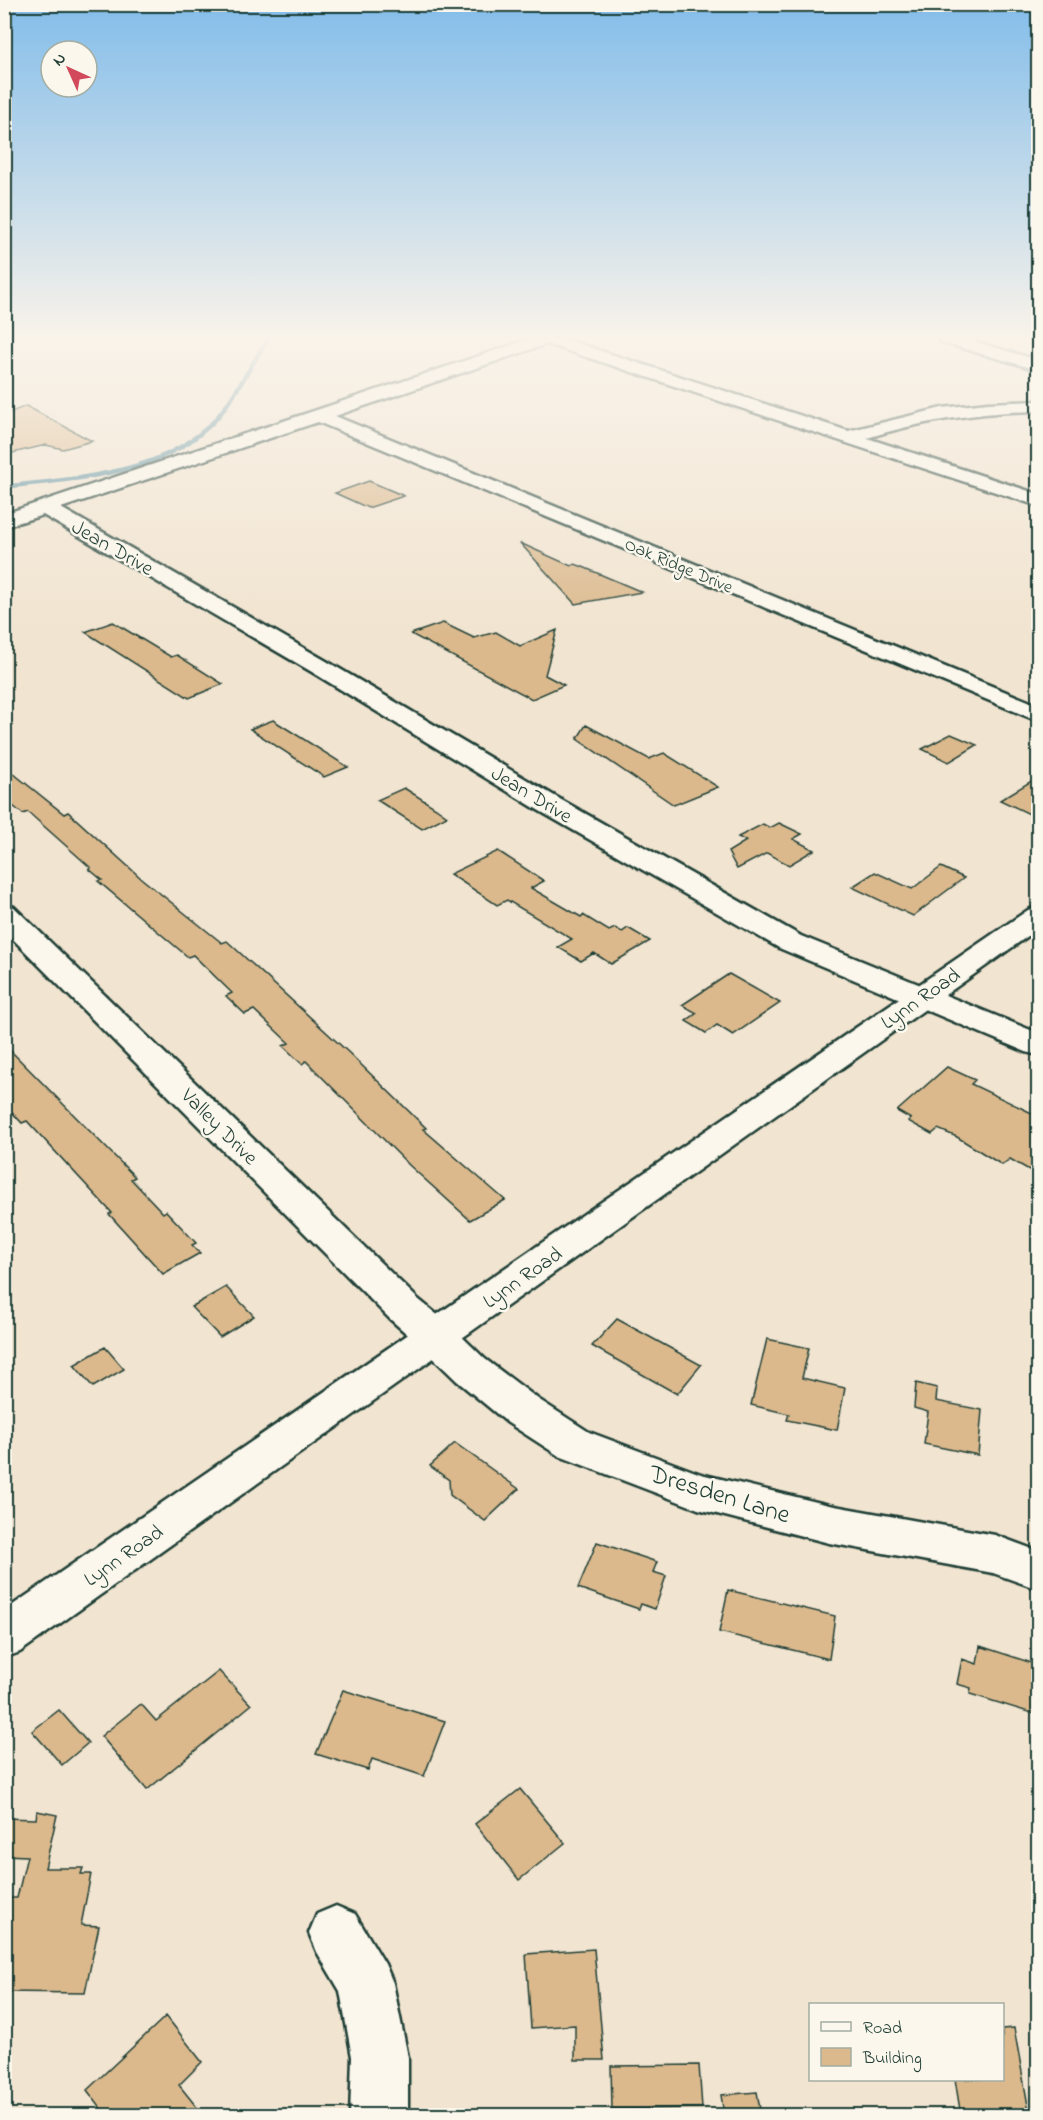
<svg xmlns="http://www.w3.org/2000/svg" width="1043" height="2120" font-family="'Indie Flower',sans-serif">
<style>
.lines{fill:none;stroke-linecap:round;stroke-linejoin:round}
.stream{stroke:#6092a2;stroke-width:4.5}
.building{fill:#dbb98d;stroke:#1f3d34;stroke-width:1.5}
.minor-casing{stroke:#1f3d34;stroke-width:5}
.tertiary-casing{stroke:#1f3d34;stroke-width:5}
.secondary-casing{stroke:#1f3d34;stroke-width:5}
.minor{fill:#fbf7ec;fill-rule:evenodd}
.tertiary{fill:#fbf7ec;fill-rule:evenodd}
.secondary{fill:#fbf7ec;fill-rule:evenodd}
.labels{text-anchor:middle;stroke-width:5;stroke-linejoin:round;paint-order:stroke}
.far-street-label{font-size:18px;fill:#1f3d34;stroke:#fbf7ec}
.street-label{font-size:21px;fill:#1f3d34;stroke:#fbf7ec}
.near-street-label{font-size:26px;fill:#1f3d34;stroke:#fbf7ec}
</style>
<rect width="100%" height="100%" fill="#f1e4d0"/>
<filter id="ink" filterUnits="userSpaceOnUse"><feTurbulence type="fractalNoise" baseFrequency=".0167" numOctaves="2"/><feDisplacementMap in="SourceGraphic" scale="12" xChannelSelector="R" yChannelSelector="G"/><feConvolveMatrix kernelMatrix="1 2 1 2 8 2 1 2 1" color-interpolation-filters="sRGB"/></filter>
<g filter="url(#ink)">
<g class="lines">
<path class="stream" d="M4,487C74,478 163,476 215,420C236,396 250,366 268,339"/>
</g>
<path class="building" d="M26,406L92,441L63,449L46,445L4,455V415Z
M369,481L404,496L368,508L335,493Z
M520,543L571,566L575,564L583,567L642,592L575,604Z
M113,622L171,657L177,655L223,684L189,698L85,632Z
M443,623L474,638L496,632L520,646L557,630L545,675L564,685L532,699L411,634Z
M273,720L348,767L324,777L250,729Z
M586,725L649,759L664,753L718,787L674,805L577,739Z
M951,734L977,745L949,762L922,749Z
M4,766L64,814L68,812L142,879L222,943L227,941L348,1052L426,1128L423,1129L505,1200L470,1220L410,1166L306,1061L302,1064L283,1046L289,1043L254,1010L245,1014L226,996L232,993L193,955L188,957L98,881L102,880L89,869L91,868L28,812L23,814L4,799Z
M1038,777V818L1000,800Z
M404,788L436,808L447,816L422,829L377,800Z
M779,823L802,834L793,839L814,850L789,865L767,853L737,869L728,852L746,841L738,837L763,824L770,828Z
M498,851L544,881L531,888L581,917L583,915L609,931L615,928L622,932L628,928L650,941L611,964L594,953L581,961L558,947L572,939L507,900L497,905L450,874Z
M941,867L964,878L913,916L852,887L875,872L912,889Z
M729,974L780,1003L733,1035L717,1025L706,1033L686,1021L697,1013L682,1005Z
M4,1044L135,1177L131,1179L163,1213L166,1211L183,1229L196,1243L192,1245L200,1253L163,1274L109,1214L112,1213L27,1121L22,1123L4,1104Z
M947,1067L975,1080L971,1084L1038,1116V1175L1010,1159L1002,1165L957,1137L938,1129L932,1134L908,1121L911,1119L897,1111Z
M226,1287L254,1316L220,1337L191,1307Z
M617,1319L701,1365L677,1394L592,1346Z
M767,1339L809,1348L802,1378L845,1388L837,1430L787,1420L789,1414L751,1405Z
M105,1347L124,1369L93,1387L74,1365Z
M916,1383L937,1388L936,1401L982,1410L978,1455L924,1444L928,1412L914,1408Z
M455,1443L519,1489L485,1521L450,1495L449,1480L430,1466Z
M597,1542L657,1562L653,1572L666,1576L655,1609L641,1604L639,1609L578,1588Z
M728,1590L835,1616L829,1659L719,1632Z
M980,1646L1038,1665V1715L970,1694L971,1688L957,1684L962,1659L977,1664Z
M219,1671L251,1705L147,1790L101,1736L141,1704L156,1721Z
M343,1690L445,1721L424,1776L372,1759L368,1770L316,1754Z
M59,1710L88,1743L62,1765L32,1731Z
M520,1789L565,1843L519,1880L475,1824Z
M37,1811L57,1815L45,1868H83L81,1874H91L81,1925L99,1926L85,1993L4,1992V1898H17L27,1856L4,1855V1818L36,1819Z
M594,1949L604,2060H575V2025L531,2028L526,1954Z
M166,2016L202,2062L179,2085L203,2115H106L87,2090Z
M1014,2028L1029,2111L960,2110L955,2079H1002V2029Z
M699,2065L702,2108L612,2109L611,2066Z
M757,2092L761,2115H724L721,2095Z"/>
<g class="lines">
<defs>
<path id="minor" d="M530,339H564L848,431L942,408L988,403L1038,401V411C979,412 923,421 867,438L1038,494V506L547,344L335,416L1038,705V721L318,422L61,508L328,662L558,798L801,936L1038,1033V1055L1026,1052L779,948L538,810L312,672L43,515L4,527V514Z
M939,339H966L1038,360V370L941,342Z
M437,1322L451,1326L485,1359L538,1399L589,1432L701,1474L829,1505L995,1535L1038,1551V1589L993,1573L829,1543L698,1509L559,1456L508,1423L457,1381L423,1348L417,1337L423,1326Z
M336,1906L355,1914L385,1964L393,1983L408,2057V2116H350L352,2057L340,1991L317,1952L309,1933L317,1914Z"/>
<path id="tertiary" d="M4,904L14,907L418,1299L451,1326L457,1337L451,1348L437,1352L423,1348L390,1319L4,930Z"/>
<path id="secondary" d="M1038,907V929L20,1652L4,1658V1611L1028,910Z"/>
</defs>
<use href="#minor" class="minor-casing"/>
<use href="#tertiary" class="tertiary-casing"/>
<use href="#secondary" class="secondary-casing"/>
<use href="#minor" class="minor"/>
<use href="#tertiary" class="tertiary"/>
<use href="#secondary" class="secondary"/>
</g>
</g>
<linearGradient id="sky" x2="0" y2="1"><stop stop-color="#83bdea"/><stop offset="0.53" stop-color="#f9f3ea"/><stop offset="1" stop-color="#f9f3ea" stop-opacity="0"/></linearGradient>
<rect width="1043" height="636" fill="url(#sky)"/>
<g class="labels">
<g class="far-street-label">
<text transform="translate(679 565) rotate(23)" y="6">Oak Ridge Drive</text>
</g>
<g class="street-label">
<text transform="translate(113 547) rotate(30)" y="7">Jean Drive</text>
<text transform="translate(532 794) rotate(31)" y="7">Jean Drive</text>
<text transform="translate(920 998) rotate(-35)" y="7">Lynn Road</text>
<text transform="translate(220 1126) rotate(45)" y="7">Valley Drive</text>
<text transform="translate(522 1277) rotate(-35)" y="7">Lynn Road</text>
<text transform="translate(123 1555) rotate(-35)" y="7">Lynn Road</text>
</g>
<g class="near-street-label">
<text transform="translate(720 1493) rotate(17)" y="9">Dresden Lane</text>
</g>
</g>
<rect width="1043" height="2120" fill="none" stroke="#fbf7ec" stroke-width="24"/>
<rect x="12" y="12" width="1019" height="2096" fill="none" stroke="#1f3d34" stroke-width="2" filter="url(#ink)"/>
<rect x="809" y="2003" width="195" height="78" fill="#fbf7ec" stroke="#a3ada2" stroke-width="1.5"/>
<rect x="821" y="2022" width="30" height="9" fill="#fbf7ec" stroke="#a3ada2" stroke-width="1.5"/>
<text x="863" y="2033" font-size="18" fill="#1f3d34">Road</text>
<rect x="821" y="2048" width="30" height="18" fill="#dbb98d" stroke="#a3ada2" stroke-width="1.5"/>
<text x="863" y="2063" font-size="18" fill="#1f3d34">Building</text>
<g transform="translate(69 69) rotate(315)"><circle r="28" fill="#fbf7ec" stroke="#a3ada2" stroke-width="1.5"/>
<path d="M0-4.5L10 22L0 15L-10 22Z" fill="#d1495b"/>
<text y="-9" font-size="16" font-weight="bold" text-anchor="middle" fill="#1f3d34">N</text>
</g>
</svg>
